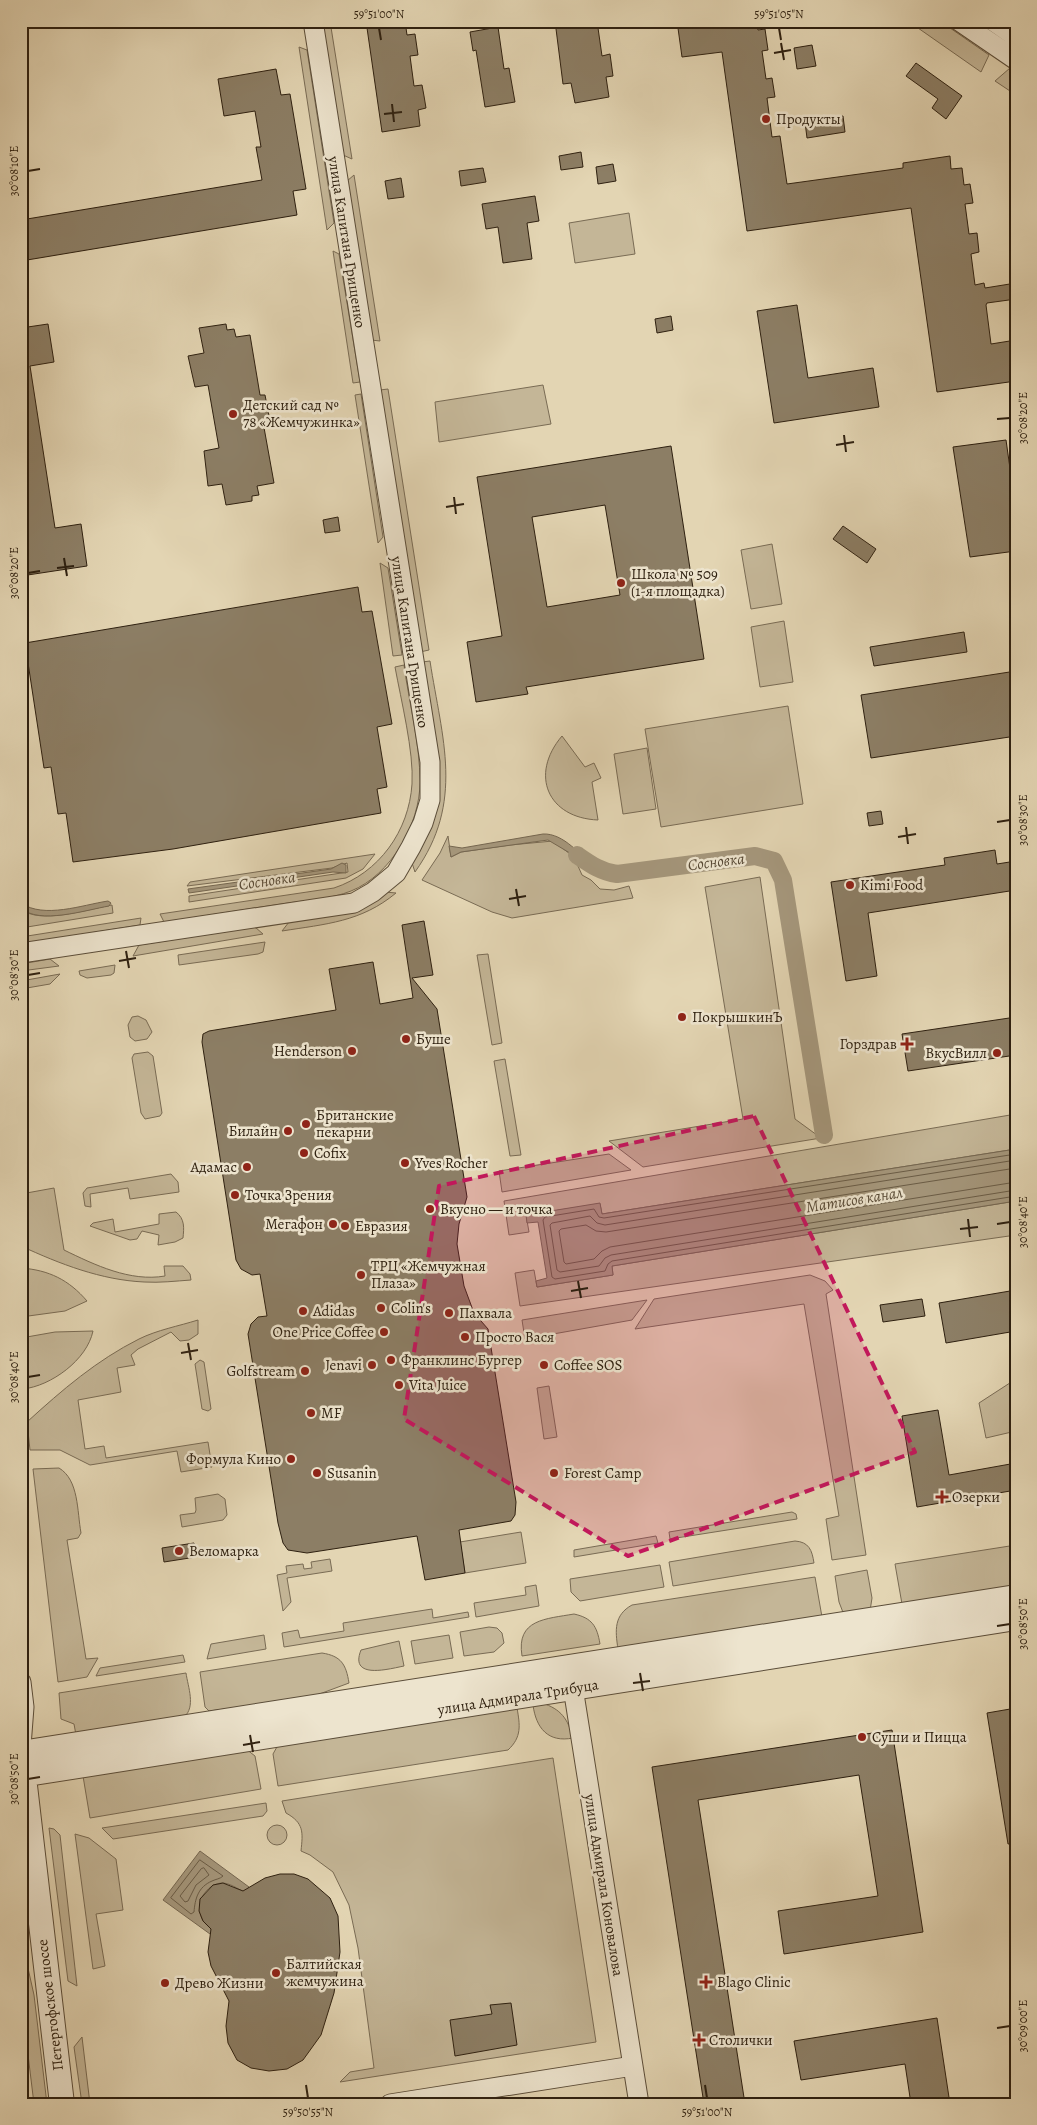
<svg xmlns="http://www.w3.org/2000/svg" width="1037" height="2125" font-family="Alegreya,serif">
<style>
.green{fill:#c4b697;stroke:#796b54}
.water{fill:#a5977c;stroke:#756751}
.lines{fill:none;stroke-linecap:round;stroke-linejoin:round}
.shore{stroke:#6a5c46;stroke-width:1}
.canal{stroke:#a5977c;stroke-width:18}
.building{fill:#8c7e65;stroke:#2e2010;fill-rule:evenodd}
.minor-casing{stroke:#5b4d39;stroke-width:21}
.tertiary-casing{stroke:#5b4d39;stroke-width:26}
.minor{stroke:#ede4ce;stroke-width:19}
.tertiary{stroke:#ede4ce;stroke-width:24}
.marked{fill:#c2185b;fill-opacity:0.2;stroke:#c2185b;stroke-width:4;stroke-dasharray:10 6;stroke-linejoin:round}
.ticks{fill:none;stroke:#2e2010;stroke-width:2}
.poi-dot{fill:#8f2418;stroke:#ede4ce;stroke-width:2}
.labels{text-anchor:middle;stroke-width:5;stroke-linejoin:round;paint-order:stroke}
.poi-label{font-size:15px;fill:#2e2010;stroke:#ede4ce;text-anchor:start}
.street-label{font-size:15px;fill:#2e2010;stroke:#ede4ce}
.water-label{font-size:16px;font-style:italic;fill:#584a36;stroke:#ede4ce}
.neatline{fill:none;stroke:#2e2010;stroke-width:2}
.ticks-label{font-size:12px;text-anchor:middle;fill:#2e2010}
</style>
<rect width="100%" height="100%" fill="#e3d5b3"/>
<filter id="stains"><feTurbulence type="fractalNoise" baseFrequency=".004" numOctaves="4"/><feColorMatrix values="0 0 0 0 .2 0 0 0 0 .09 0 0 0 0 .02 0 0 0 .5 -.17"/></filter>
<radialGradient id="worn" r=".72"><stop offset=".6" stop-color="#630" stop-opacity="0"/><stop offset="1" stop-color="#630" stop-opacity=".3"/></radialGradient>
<path class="green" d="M322,21H330L352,159L343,155Z
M908,21H940L989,55L981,72Z
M299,47L307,50L334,223L327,230Z
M1010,68L1016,72V95L995,81Z
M354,175L380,341L371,340L347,181Z
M629,213L635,254L575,263L569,223Z
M333,251L339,254L360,382L353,383Z
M543,385L551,424L439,442L435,402Z
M388,389L429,650L420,652L380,390Z
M361,394L383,537L378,543L355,395Z
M772,544L782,604L751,609L741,550Z
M380,563L388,568L402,655L393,656Z
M784,621L793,682L760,687L751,627Z
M430,661C442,739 465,802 415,872L412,863L421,846L422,662Z
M404,665C409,703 420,743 420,782C420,824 391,875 351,891C331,899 308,900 288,903C246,909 205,916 164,922L160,914L334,888C379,873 409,831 412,784C414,752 401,700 395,667Z
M788,706L803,804L661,827L645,729Z
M562,736L585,767L594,763L601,778L592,782L598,820C548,818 529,775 562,736Z
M647,748L656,809L623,814L614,754Z
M448,836L451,857L461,852L510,845L553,841L574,857L582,875L591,880L600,889L614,890L629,886L633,898L512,918L492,912L422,880L440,853Z
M375,854L363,869L346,878L189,902V896L348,872L347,863L332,868L187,886L190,882Z
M760,877L795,1119L821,1138L643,1167L609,1141L743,1119L705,887Z
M385,892L396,893C361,922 326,924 282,931L289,922Z
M112,905L113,913L21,928V909C40,925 88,909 112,905Z
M141,918L140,925L21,944V937Z
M255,927L263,934L133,956L139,945Z
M265,942L263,952L258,954L179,965L178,955Z
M488,954L502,1043L492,1045L477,955Z
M50,959L59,966L21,971V964Z
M115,965L114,973L111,975L87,978L80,975L79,971Z
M60,974L50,984L21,989V981Z
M138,1016L146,1020L152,1032L147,1039L135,1041L130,1037L128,1025L132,1017Z
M148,1052L153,1056L162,1113L160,1116L145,1119L141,1113L132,1058L134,1054Z
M505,1059L521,1155L510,1156L494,1061Z
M1016,1114V1149L602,1214L600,1204L526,1215L529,1232L509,1235L504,1201Z
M609,1154L631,1170L502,1192L499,1171Z
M171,1174L178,1182L179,1192L130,1199L128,1188L90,1194L91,1207L85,1206L83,1193L87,1188Z
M54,1188L64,1250C95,1265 130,1282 165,1276L164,1266H183L190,1274L191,1280C176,1281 160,1283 144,1282C101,1280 60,1264 21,1246V1194Z
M1016,1201V1235L520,1306L515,1273L534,1270L537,1287L613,1275L612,1266Z
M176,1212C185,1219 184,1228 183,1238L175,1242L158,1245L159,1235L142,1231L137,1239L130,1240L90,1226L93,1223L113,1219L115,1232L159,1224V1214Z
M21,1268C49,1270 69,1280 87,1301L65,1311L21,1317Z
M810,1275L825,1281L833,1290L826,1294L866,1555L832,1560L826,1519L839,1516L804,1304L635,1329L654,1299Z
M647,1300L632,1320L525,1339L522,1320Z
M198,1320V1334L189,1340L180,1341L171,1332L138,1349L131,1355L135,1365L117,1368L121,1392L78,1400L85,1449L104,1446L106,1458L208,1442L212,1467L181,1472L177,1451L90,1465L60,1450H30L27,1422C62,1390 97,1360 139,1339C157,1330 179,1326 198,1320Z
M93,1331C87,1360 51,1386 23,1389L21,1338L55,1332Z
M200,1360L204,1362L211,1409L208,1411L202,1409L195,1364Z
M1016,1379V1431L986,1438L979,1403Z
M549,1386L557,1437L544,1439L537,1388Z
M59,1468C79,1480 77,1511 81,1533L78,1538L67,1540L86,1659L98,1658L87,1677L58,1682L33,1469Z
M218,1494L225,1499L227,1515L223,1520L182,1527L180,1515L195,1513L196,1510L195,1498Z
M792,1512L796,1514L797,1519L670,1539L669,1532Z
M521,1532L526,1563L465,1573L460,1542Z
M656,1536L658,1543L574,1557V1550Z
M795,1541C809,1542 812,1550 814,1563L673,1586L669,1562Z
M1016,1545V1587L902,1604L895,1564Z
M330,1559L332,1571L287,1578L291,1602L283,1611L277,1575L287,1573L286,1566L303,1564L304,1569L312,1568L311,1562Z
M660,1565L664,1587L580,1601L571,1592L570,1579Z
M867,1570L872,1598L870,1611L844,1615L839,1602L835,1576Z
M815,1577L822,1617L618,1649C615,1630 614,1615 632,1605Z
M536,1585L539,1606L476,1617L474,1603L526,1595L525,1587Z
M432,1609L433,1618L468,1612L469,1617L284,1647L282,1633L298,1630L300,1638L344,1631L343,1623Z
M574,1614C592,1618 597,1626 600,1644L522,1656C516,1619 546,1619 574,1614Z
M489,1627L497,1628L502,1633L504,1643L494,1652L464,1656L460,1632Z
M264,1635L266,1649L207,1659L211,1644Z
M449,1635L453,1658L415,1664L411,1641Z
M399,1641L404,1666C389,1669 349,1680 361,1650Z
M322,1653C341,1656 346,1664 349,1683L306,1699L209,1711L205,1707L200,1672Z
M183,1655L185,1662L96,1676L100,1668Z
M186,1673C188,1687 196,1707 184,1717L76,1735L74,1724L61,1719L59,1693Z
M542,1703C561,1709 568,1719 573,1738C548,1743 536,1728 533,1705Z
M517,1708C520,1725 522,1737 508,1750L278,1786L273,1754L278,1745Z
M246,1749L255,1756L261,1789L90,1818L83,1776Z
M553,1758L596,2042L340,2082L350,2072L374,2068L358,1948L349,1905L333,1872L310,1855L301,1851C303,1832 304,1823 286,1813L282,1801Z
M266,1803L267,1811L263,1816L113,1839L102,1828Z
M267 1835a10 10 0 1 1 20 0a10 10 0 1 1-20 0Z
M49,1828L54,1829L60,1835L77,1986L68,1981Z
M75,1834L89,1838L116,1859L123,1910L96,1914L105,1966L93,1969Z
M21,1937L34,1995L47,2104H34L21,1997Z
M82,2037L90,2104H82L74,2047Z"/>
<path class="water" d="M543,834C564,833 581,856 595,868L548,840L461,852L451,857L449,846L462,848Z
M342,863L346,865V873L333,872L189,893L188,889L331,869Z
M108,901L111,903L109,906C86,910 39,925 21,908V903C44,919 82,905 108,901Z
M1016,1149V1201L612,1266L613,1275L537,1287L536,1281L547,1278L538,1222L527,1223L526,1215L600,1203L602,1214Z
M200,1851L249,1887L244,1892C238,1889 230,1883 222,1883C205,1884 195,1904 202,1919C204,1923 209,1927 213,1930L210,1934L163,1900Z"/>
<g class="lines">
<path class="shore" d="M1016,1154L604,1218L599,1217L594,1209L545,1217L543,1220L552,1277L555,1279L605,1271L608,1264L612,1261L1016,1196
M1016,1160L605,1225L597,1223L590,1216L552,1223L550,1225L557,1270L560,1272L599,1266L605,1258L611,1255L1016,1190
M1016,1168L606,1232L596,1231L586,1225L561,1229L559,1231L564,1262L566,1264L594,1259L602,1251L610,1247L1016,1182
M200,1860L223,1876C220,1879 216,1879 212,1881C198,1887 195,1899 194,1912L191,1914L171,1898Z
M204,1868L209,1875L196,1885L188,1901L185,1902L180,1896L201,1869Z"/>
<path class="canal" d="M577,855C590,864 601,872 617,874L755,856L774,861L783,880L824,1135"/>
</g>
<path class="building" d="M366,21H405L407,35L415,34L418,55L410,56L414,86L422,85L424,96L426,108L418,110L420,126L382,132Z
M555,21H597L602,56L610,54L613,76L606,77L609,97L575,103L571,83L563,84Z
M677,21H746L747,26L757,25L758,30L765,29L768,50L762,51L766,79L772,78L775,97L767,98L772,137L780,136L787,184L903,168V163L950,156L951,169L962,168L964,185L970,184L973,203L965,204L969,234L977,233L979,252L971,254L975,285L984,283L985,288L1016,283V299L987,303L986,305L991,344L1016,340V381L937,392L911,208L747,231L722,52L682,57Z
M498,27L504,69L509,68L515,102L485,107L476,50L473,51L470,32Z
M812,45L816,66L797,69L794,48Z
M916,63L962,96L946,119L932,108L938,99L906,76Z
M276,69L281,95L290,94L306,189L293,191L297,215L21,261V220L262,180L256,147H261L255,111L224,116L218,79Z
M843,116L845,132L807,138L805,122Z
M581,152L583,167L561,170L559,156Z
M613,164L616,181L598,184L596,167Z
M483,168L486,182L461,186L459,171Z
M401,178L404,197L388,199L385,181Z
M535,196L539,221L527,223L532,259L503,263L498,227L486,229L482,204Z
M797,305L808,378L873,368L879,407L774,423L757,311Z
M671,316L673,330L657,333L655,319Z
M48,324L54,362L30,366L55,528L81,524L87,566L21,576V328Z
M226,324L227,330L234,329L236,337L250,335L260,395H265L270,421L263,422L274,483L257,486L259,495L252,496V501L226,505L222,484L208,486L204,451L219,448L208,385L195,387L188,356L204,353L199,328Z
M1006,440L1016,511V551L970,557L953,447Z
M671,446L704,659L526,687L528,694L476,702L467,642L502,636L477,477ZM605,505L620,595L547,607L532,517Z
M338,517L340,531L325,533L323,520Z
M843,526L876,549L867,563L833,539Z
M358,587L362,612L372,611L392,724L377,727L387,787L377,789L381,813L173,849L73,862L66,813L58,814L51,767L44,768L25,643Z
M964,632L967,652L874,666L870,647Z
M1016,671V736L871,758L861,695Z
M881,811L883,824L869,826L867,813Z
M995,850L997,864L1016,861V890L868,913L877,976L846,981L831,882L945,865L944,858Z
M424,921L433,975L412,978L437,1009L467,1197L459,1224L457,1244L464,1286L474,1313L488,1329L516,1502L515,1515L511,1521L459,1530L465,1573L425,1580L417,1536L307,1553L288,1550L283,1543L278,1523L248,1334L251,1324L258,1317L267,1316L260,1274L252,1275L241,1269L236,1260L202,1042L203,1034L209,1031L336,1010L329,969L373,962L380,1004L413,998L402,925Z
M1016,1017V1055L908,1071L902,1034Z
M1016,1290V1331L946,1343L939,1303Z
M922,1299L925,1316L883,1322L880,1305Z
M938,1410L949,1475L1016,1463V1490L917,1507L902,1416Z
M194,1543L196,1557L164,1562L162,1548Z
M1016,1708V1843L1008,1844L987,1713Z
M892,1730L923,1932L784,1954L778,1911L878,1896L859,1775L698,1800L745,2104H704L652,1767Z
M280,1874H294L308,1879L330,1898L338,1916L340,1952L334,1993L321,2035L303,2060L287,2069L269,2071L251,2068L237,2060L228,2043L226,2026L229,2001L211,1966L208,1952L211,1929L203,1921L199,1911L200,1899L213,1885L223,1883L243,1891L265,1878Z
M511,2003L517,2045L455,2056L450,2020L492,2014L490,2005Z
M937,2018L950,2104H911L905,2064L801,2080L794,2041Z"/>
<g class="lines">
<defs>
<path id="minor" d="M959,21L1016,60
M993,21L1016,37
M21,953L354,903L373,892L396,873L411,847L423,823L430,800V762L313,21
M571,1675L639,2104
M21,1682L24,1707L21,1746
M390,2104L633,2066"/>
<path id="tertiary" d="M21,1753L1016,1597
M22,1760L62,2104
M21,1775L1016,1618"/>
</defs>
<use href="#minor" class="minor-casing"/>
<use href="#tertiary" class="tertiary-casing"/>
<use href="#minor" class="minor"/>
<use href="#tertiary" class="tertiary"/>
</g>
<path class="marked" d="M754,1116L915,1452L628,1556L404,1419L439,1186Z"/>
<path class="ticks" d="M379,28L381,40M779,28L781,40M781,43L784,60M774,53L791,50M392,104L394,122M384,114L402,112M28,171L40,169M997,419L1010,418M844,435L846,452M836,445L854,442M454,497L456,514M446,507L464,504M64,558L67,576M57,568L74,566M28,573L40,571M997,822L1010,820M906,827L908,844M898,837L916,834M516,889L519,906M509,899L526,896M126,951L129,968M119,961L136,958M28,975L40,973M968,1219L970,1237M997,1224L1010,1222M960,1229L978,1227M578,1281L581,1298M571,1291L588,1288M188,1343L191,1360M181,1353L198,1350M28,1377L40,1375M997,1626L1010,1624M640,1673L643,1691M633,1683L650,1681M250,1735L253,1752M243,1745L260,1742M28,1779L40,1777M997,2028L1010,2026M306,2085L308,2098M705,2085L707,2098"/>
<g class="poi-dot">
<circle cx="766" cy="119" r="5"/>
<circle cx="233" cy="414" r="5"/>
<circle cx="621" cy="583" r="5"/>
<circle cx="850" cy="885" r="5"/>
<circle cx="682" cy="1017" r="5"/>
<circle cx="406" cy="1039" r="5"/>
<path d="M904.5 1036.5h5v5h5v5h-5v5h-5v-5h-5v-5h5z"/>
<circle cx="352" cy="1051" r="5"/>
<circle cx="997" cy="1053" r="5"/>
<circle cx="306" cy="1124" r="5"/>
<circle cx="288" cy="1131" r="5"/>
<circle cx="304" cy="1153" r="5"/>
<circle cx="405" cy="1163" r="5"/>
<circle cx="247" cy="1167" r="5"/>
<circle cx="235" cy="1195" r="5"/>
<circle cx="430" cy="1209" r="5"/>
<circle cx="333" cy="1224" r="5"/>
<circle cx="345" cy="1226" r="5"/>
<circle cx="361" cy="1275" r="5"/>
<circle cx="381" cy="1308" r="5"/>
<circle cx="303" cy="1311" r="5"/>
<circle cx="449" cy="1313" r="5"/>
<circle cx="384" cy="1332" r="5"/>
<circle cx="465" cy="1337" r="5"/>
<circle cx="391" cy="1360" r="5"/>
<circle cx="372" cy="1365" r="5"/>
<circle cx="544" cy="1365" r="5"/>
<circle cx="305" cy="1371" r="5"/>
<circle cx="399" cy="1385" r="5"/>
<circle cx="311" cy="1413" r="5"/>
<circle cx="291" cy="1459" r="5"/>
<circle cx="317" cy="1473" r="5"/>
<circle cx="554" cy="1473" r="5"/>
<path d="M939.5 1489.5h5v5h5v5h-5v5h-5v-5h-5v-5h5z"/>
<circle cx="179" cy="1551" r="5"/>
<circle cx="862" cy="1737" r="5"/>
<circle cx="276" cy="1973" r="5"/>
<path d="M703.5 1974.5h5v5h5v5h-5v5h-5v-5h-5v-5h5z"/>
<circle cx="165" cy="1983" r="5"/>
<path d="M696.5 2032.5h5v5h5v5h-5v5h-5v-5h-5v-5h5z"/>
</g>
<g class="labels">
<g class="poi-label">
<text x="776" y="124">Продукты</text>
<text x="243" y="410">Детский сад №<tspan x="243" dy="17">78 «Жемчужинка»</tspan></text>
<text x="631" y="579">Школа № 509<tspan x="631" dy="17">(1-я площадка)</tspan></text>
<text x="860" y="890">Kimi Food</text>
<text x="692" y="1022">ПокрышкинЪ</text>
<text x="416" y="1044">Буше</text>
<text x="897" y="1049" text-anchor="end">Горздрав</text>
<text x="342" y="1056" text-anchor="end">Henderson</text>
<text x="987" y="1058" text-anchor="end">ВкусВилл</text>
<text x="316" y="1120">Британские<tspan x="316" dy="17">пекарни</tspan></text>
<text x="278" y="1136" text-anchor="end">Билайн</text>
<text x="314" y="1158">Cofix</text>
<text x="415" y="1168">Yves Rocher</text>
<text x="237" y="1172" text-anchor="end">Адамас</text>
<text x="245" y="1200">Точка Зрения</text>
<text x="440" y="1214">Вкусно — и точка</text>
<text x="323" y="1229" text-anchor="end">Мегафон</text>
<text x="355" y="1231">Евразия</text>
<text x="371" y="1271">ТРЦ «Жемчужная<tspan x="371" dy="17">Плаза»</tspan></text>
<text x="391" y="1313">Colin's</text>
<text x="313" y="1316">Adidas</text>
<text x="459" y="1318">Пахвала</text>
<text x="374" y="1337" text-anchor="end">One Price Coffee</text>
<text x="475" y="1342">Просто Вася</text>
<text x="401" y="1365">Франклинс Бургер</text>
<text x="362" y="1370" text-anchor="end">Jenavi</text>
<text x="554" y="1370">Coffee SOS</text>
<text x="295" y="1376" text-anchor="end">Golfstream</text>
<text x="409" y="1390">Vita Juice</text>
<text x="321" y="1418">MF</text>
<text x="281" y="1464" text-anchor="end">Формула Кино</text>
<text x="327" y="1478">Susanin</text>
<text x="564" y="1478">Forest Camp</text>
<text x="952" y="1502">Озерки</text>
<text x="189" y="1556">Веломарка</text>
<text x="872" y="1742">Суши и Пицца</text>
<text x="286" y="1969">Балтийская<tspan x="286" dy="17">жемчужина</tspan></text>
<text x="717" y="1987">Blago Clinic</text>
<text x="175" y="1988">Древо Жизни</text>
<text x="709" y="2045">Столички</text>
</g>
<g class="street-label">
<text transform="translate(347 242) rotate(81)" y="5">улица Капитана Грищенко</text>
<text transform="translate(410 642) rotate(81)" y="5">улица Капитана Грищенко</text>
<text transform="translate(518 1697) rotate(-9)" y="5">улица Адмирала Трибуца</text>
<text transform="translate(604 1885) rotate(81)" y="5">улица Адмирала Коновалова</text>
<text transform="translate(50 2005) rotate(-97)" y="5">Петергофское шоссе</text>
</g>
<g class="water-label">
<text transform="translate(716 861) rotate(-7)" y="6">Сосновка</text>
<text transform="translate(267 880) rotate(-8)" y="6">Сосновка</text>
<text transform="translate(854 1199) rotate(-9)" y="6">Матисов канал</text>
</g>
</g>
<rect width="1037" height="2125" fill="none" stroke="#e3d5b3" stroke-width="55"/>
<rect x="28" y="28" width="982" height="2070" class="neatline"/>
<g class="ticks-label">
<text x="379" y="18">59°51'00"N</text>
<text x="779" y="18">59°51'05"N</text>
<text transform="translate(14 171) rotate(-90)" y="4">30°08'10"E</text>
<text transform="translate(1023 418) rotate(-90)" y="4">30°08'20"E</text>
<text transform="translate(14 573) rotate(-90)" y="4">30°08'20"E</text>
<text transform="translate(1023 820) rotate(-90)" y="4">30°08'30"E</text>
<text transform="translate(14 975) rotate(-90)" y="4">30°08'30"E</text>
<text transform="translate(1023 1222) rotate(-90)" y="4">30°08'40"E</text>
<text transform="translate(14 1377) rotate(-90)" y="4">30°08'40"E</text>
<text transform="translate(1023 1624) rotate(-90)" y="4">30°08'50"E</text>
<text transform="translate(14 1779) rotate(-90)" y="4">30°08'50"E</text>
<text transform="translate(1023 2026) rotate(-90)" y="4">30°09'00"E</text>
<text x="308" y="2116">59°50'55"N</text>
<text x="707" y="2116">59°51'00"N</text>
</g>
<rect width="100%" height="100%" filter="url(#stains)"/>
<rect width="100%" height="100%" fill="url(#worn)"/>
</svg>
